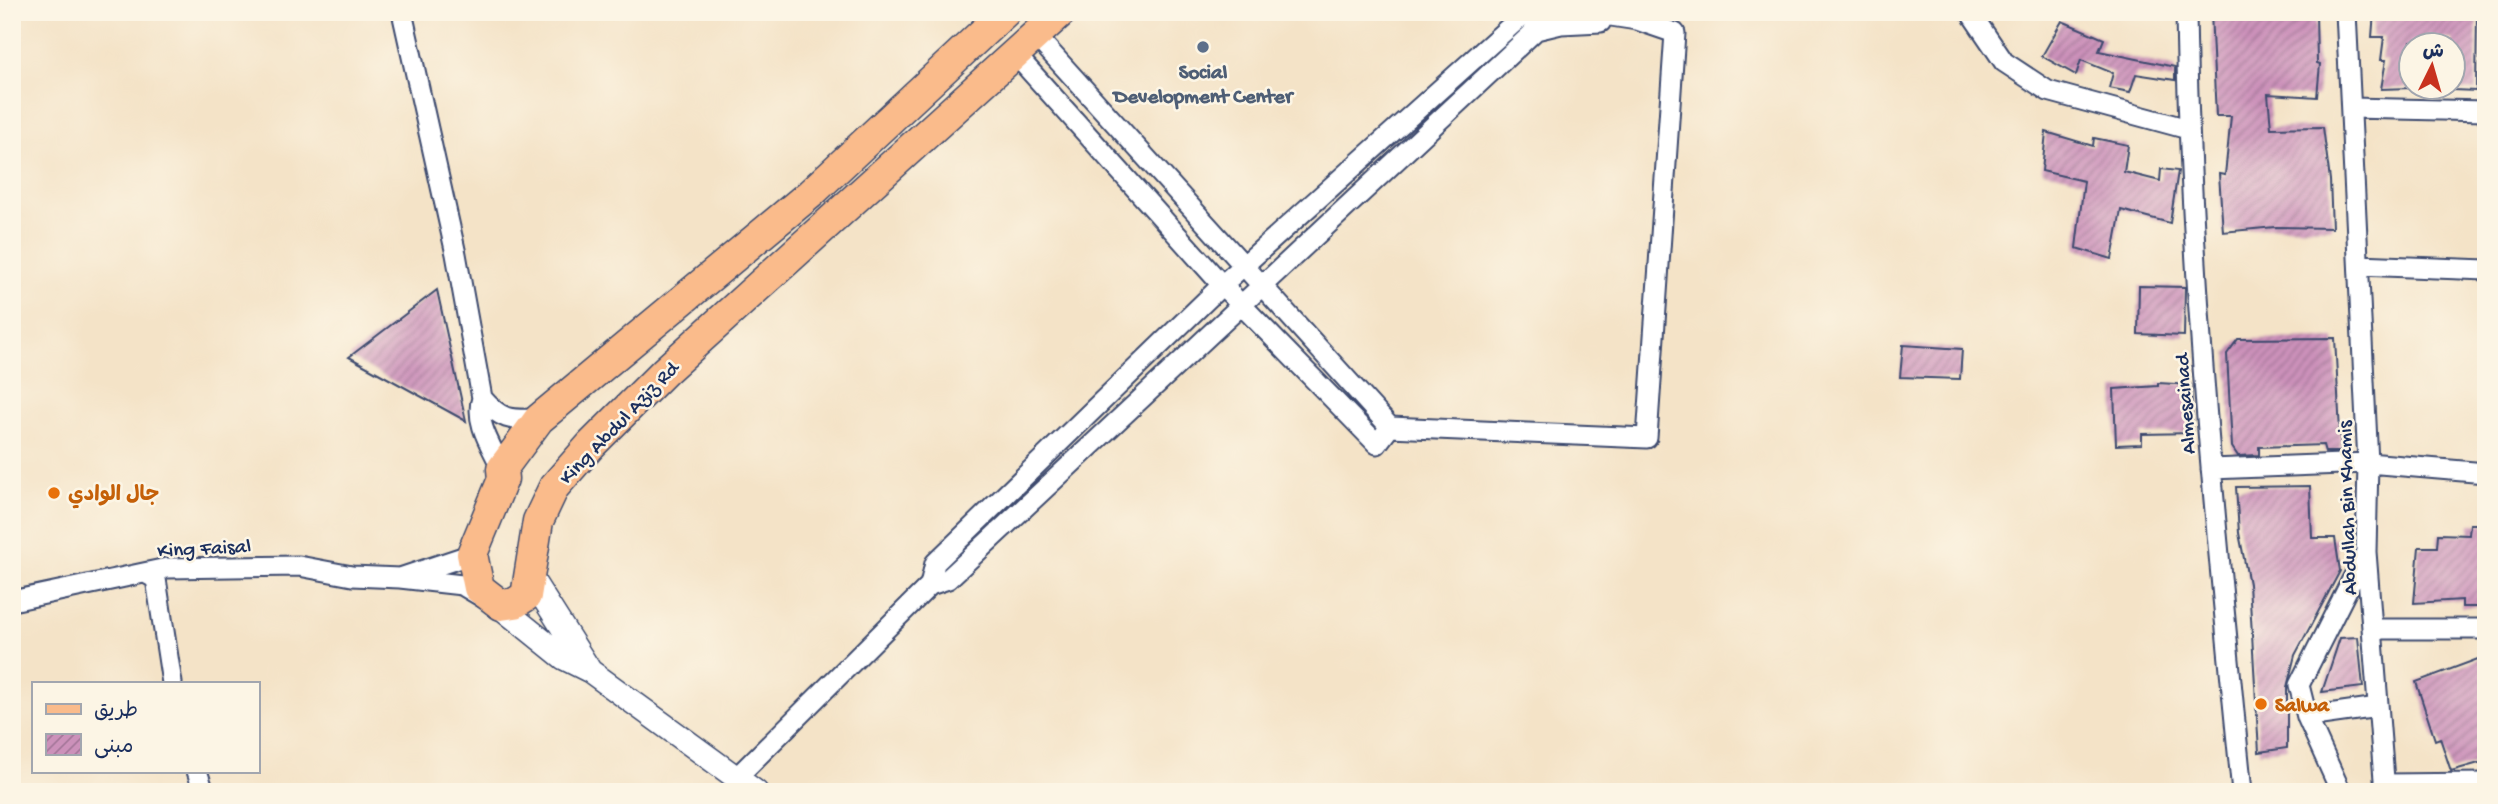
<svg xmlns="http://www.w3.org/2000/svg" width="2498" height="804" font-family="'Gochi Hand','Playpen Sans Arabic',sans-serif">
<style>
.building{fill:url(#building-hatch)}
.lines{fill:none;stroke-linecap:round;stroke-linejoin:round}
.minor-casing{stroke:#3c4a6e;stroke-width:23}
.tertiary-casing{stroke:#3c4a6e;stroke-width:26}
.primary-casing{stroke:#3c4a6e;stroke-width:33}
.minor{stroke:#fff;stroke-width:19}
.tertiary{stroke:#fff;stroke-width:23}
.primary{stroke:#fabb8b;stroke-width:30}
.service-dot{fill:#5c6f8a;stroke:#fcf5e5;stroke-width:2.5}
.food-dot{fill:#e8710a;stroke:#fcf5e5;stroke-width:2.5}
.labels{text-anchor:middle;stroke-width:5;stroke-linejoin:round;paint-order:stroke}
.service-label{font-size:21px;font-weight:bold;fill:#4e5e75;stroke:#fcf5e5}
.street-label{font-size:21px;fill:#1b2f5e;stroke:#fcf5e5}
.food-label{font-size:21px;font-weight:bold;fill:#c56008;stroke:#fcf5e5;text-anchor:start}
</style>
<defs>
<pattern id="building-hatch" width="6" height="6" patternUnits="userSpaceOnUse" patternTransform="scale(1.75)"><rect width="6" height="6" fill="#cc91ba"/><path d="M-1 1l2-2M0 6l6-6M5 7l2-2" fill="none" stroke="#a5779a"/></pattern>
</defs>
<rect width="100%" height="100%" fill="#fcf5e5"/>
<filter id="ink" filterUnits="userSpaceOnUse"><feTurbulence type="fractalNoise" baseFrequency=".0143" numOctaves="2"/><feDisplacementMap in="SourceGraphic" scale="14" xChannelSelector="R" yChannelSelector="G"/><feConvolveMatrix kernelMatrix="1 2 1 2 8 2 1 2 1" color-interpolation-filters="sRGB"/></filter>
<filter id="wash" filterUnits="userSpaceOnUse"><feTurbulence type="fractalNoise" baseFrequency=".00686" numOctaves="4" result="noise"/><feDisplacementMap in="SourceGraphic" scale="28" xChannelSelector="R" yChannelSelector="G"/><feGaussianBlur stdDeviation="1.57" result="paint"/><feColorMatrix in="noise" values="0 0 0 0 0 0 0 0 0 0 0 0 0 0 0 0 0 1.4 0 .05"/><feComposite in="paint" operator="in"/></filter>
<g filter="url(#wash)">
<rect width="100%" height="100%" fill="#f4e3c7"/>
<g id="blocks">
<path class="building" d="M2211,12H2316L2317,63L2320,64L2317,97L2268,94L2271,128L2323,127L2330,180L2332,228L2275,227L2223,232L2219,174L2225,175L2231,116H2216Z
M2374,12H2477L2476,91L2453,90V39L2411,42V88L2381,89L2386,60H2381L2384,37H2372Z
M2062,21L2104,39L2099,51L2175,67V80L2136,74L2130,92L2109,88L2113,73L2081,60L2076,75L2042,56Z
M2046,132L2093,146L2094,138L2128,145L2124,172L2160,181L2161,169L2178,171L2170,223L2121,210L2112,259L2076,248L2084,181L2042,171Z
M2139,286L2185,287L2184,336L2138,334Z
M437,290L466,421L349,357Z
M2335,338L2341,452H2325L2323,445L2259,447V455L2238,456L2232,447L2227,354L2238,339Z
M1903,345L1962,349L1960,379L1900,377Z
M2158,383L2191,385L2193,433L2142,434V444L2116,445L2114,389L2158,386Z
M2310,486L2312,538H2335L2340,571L2295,655L2287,687V748L2259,752L2249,584L2239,533L2236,487Z
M2470,524H2486V595H2482L2479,607H2462V600L2414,603L2419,547H2437L2438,534L2469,535Z
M2358,637L2363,687L2322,692L2340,638Z
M2486,656V761L2451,771L2440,738L2435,740L2416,682Z"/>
</g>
</g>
<g filter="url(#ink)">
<use href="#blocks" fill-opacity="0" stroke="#3c4a6e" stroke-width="2"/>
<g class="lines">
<defs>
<path id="minor" d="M402,12L456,254L482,398
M1970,12L2004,62L2048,91L2188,129
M2186,12C2190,273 2216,533 2242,792
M2346,12L2368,463L2366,552L2385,792
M1035,35L1390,427L1647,438L1675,33L1637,20L1585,12
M1015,54L1222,285L1377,444L1390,427
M2351,108L2486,111
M2359,265L2486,270
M502,469C492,447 474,422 482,398C502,421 510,420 539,419
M2211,469L2368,463L2486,473
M472,554L400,578L462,585L484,598
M145,573L156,579L172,683
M930,585L935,563L1222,285L1515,22L1531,12
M12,601L167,568L299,566L352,576L400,578
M2375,629H2486
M2307,717L2378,707
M197,771L204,792
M735,779L930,585L948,579L1536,30L1561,24L1601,22
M2385,784L2486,783
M2341,792L2307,717L2299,685L2366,552"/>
<path id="tertiary" d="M531,578L590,671
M503,609L564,658L590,671L756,792"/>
<path id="primary" d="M1005,12L810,194L539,419L502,469L503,479L472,554L479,588L501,605L515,603L526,596L538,521L554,487L591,445L665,371L1061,12"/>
</defs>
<use href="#minor" class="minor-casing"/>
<use href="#tertiary" class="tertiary-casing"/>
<use href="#primary" class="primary-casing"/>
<use href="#minor" class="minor"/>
<use href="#tertiary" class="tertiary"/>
<use href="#primary" class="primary"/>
</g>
</g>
<circle class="service-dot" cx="1203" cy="47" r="7"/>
<g class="food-dot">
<circle cx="54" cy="493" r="7"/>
<circle cx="2261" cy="704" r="7"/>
</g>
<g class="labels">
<g class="service-label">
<text x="1203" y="78">Social<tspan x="1203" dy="24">Development Center</tspan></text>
</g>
<g class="street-label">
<text transform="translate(2184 404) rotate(-94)" y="7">Almesainad</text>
<text transform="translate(618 422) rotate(-46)" y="7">King Abdul Aziz Rd</text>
<text transform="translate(2346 508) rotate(-92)" y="7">Abdullah Bin Khamis</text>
<text transform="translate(204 547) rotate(-3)" y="7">King Faisal</text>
</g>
<g class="food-label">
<text x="68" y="500">جال الوادي</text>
<text x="2275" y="711">Salwa</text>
</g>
</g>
<rect width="2498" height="804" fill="none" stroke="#fcf5e5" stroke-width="42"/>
<rect x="32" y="682" width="228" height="91" fill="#fcf5e5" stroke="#a2a6af" stroke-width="2"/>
<rect x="46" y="704" width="35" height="10" fill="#fabb8b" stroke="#a2a6af" stroke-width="2"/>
<text x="94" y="716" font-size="21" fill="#1b2f5e">طريق</text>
<rect x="46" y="734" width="35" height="21" fill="url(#building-hatch)" stroke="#a2a6af" stroke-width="2"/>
<text x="94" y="752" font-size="21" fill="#1b2f5e">مبنى</text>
<g transform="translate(2432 66) rotate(5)"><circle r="33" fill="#fcf5e5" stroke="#a2a6af" stroke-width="2"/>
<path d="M0-5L12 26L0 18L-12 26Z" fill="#c8321e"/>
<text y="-10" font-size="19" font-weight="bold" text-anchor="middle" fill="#1b2f5e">ش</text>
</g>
</svg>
